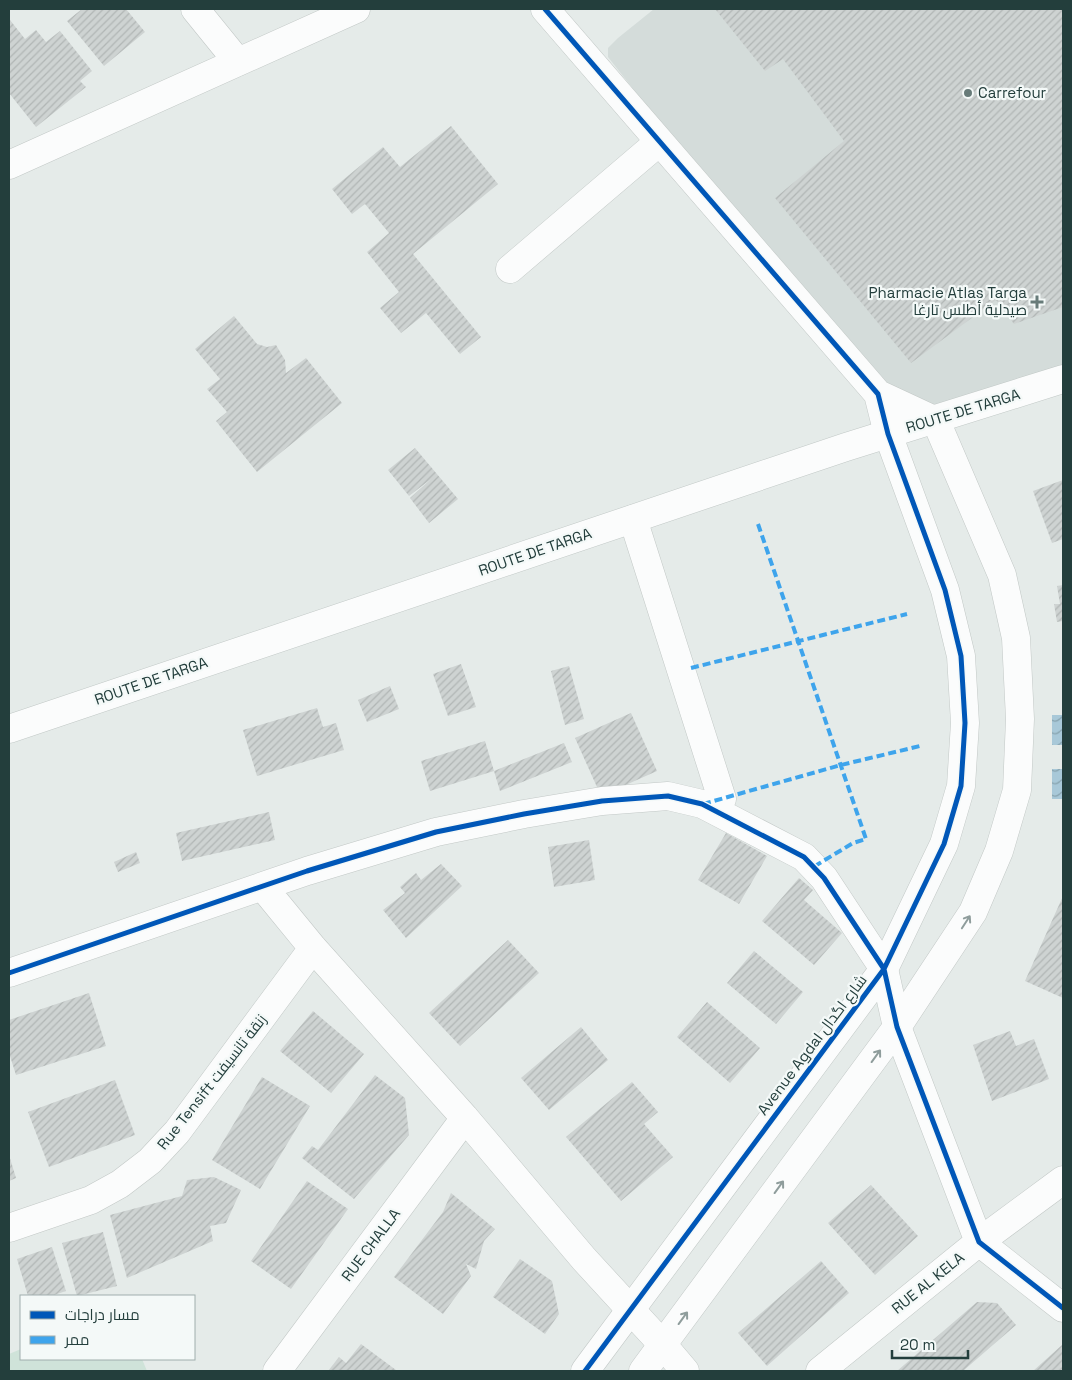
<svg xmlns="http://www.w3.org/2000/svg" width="1072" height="1380" font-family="'Space Grotesk',Cairo,sans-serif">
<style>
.built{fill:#d4dcda}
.grass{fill:#cfe3d9}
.water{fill:url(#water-waves)}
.building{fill:url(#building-hatch)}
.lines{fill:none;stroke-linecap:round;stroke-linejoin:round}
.minor-casing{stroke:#c2c8c6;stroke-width:29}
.tertiary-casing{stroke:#c2c8c6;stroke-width:29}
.secondary-casing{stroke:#c1c8c6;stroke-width:29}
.minor{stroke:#fbfcfc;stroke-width:28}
.tertiary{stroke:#fbfcfc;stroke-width:28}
.secondary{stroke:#fbfcfc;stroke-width:28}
.quiet{stroke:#3ea4ec;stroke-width:4;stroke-dasharray:8 4;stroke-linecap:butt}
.cycleway-casing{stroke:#f4f9f8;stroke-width:8}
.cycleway{stroke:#0057b8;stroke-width:5}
.oneway{stroke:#8f9d9c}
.poi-dot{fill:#677b79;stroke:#f4f9f8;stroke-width:2}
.labels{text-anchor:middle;stroke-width:4.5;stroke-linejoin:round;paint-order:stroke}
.poi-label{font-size:15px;fill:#233e3c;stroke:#f4f9f8;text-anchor:start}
.street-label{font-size:15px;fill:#233e3c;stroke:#f4f9f8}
</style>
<defs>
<pattern id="water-waves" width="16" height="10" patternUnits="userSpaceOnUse" patternTransform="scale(1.25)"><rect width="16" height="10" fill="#a8c8d8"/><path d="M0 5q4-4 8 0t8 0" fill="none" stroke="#88a4b0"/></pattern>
<pattern id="building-hatch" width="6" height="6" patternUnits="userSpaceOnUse" patternTransform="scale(1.25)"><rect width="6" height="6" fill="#ced3d2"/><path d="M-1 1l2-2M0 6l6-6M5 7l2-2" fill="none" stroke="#b1b6b5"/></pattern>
</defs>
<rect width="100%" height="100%" fill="#e5ebe9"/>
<path class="built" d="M654,9H1063V365L895,421L608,57V48L618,38Z"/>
<path class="grass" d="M21,1349V1359H142L147,1371H9V1354Z"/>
<path class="water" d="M1052,715H1063V745H1052Z
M1052,769H1063V799H1052Z"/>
<path class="building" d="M82,9H126L145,32L104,66L67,21Z
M715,9H1063V307L1014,324L996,300L911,363L775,198L844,141L783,59L765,71Z
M10,20L25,39L36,30L46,42L60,31L92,71L80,81L86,87L36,127L9,93Z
M451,126L498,184L413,254L481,337L460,354L426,313L401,333L380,308L399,292L367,252L389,233L365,204L352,214L332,189L383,147L400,167Z
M234,316L257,344L267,347L276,345L285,360L286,373L306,358L342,403L257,472L216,421L227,412L207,389L220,379L195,349Z
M415,448L458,499L429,523L410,498L431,479L409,496L388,470Z
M1063,480V539L1052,543L1033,491Z
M1063,585V621L1057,622L1054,604H1060L1057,586Z
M461,664L476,707L448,716L433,674Z
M569,666L584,719L565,725L551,671Z
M390,686L399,709L367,722L358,700Z
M317,708L323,727L336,723L344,750L257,776L243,730Z
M631,713L657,771L601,796L575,738Z
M485,741L494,771L564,743L572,762L500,791L494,771L430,791L421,761Z
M269,812L275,840L182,861L176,833Z
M726,833L767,856L739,904L698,880Z
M589,840L595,880L554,887L548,847Z
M136,852L140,863L118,872L114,862Z
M441,864L462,886L406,938L383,910L405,893L400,887L416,873L421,880Z
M799,878L813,890L804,900L842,933L814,965L762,921Z
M1063,896V998L1025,981Z
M508,940L539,973L460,1046L429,1013Z
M754,951L803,992L776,1024L727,983Z
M89,993L106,1046L16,1075L9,1053V1020Z
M707,1002L760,1048L730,1083L677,1037Z
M313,1011L364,1054L331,1093L280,1051Z
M581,1027L608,1060L549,1110L521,1078Z
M1010,1031L1016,1046L1034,1039L1049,1079L992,1101L973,1045Z
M375,1075L405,1098L409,1135L354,1199L302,1158L312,1146L318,1150Z
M262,1077L310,1106L260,1189L212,1160Z
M115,1080L135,1135L49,1167L28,1112Z
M632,1082L658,1112L644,1124L673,1157L621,1201L566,1137Z
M9,1155L16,1178L9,1181Z
M214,1177L241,1190L226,1223L210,1226L213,1241L127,1278L110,1215L182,1196L187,1180Z
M307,1181L348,1209L291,1289L251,1261Z
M871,1185L918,1236L875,1275L828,1223Z
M451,1193L495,1229L484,1241L476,1269L466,1264L471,1276L443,1314L394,1277L443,1212Z
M103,1232L117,1286L77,1296L62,1243Z
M52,1247L66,1291L51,1296H28L17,1259Z
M520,1259L552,1281L559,1314L545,1334L493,1297Z
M821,1261L849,1293L767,1366L738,1333Z
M977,1302L997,1303L1016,1325L963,1371H897Z
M361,1344L396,1370L394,1371H328L339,1357L346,1363Z
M1062,1345L1063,1371H1033Z"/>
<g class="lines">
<defs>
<path id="minor" d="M195,9L238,62
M9,165L356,9
M510,269L659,142
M633,519L722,799
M263,887L313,948L465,1118L584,1259L663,1345L685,1371
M9,973L307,871L436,832L524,814L602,801L668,796L702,804L804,857L824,878L884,969L897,1027L979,1242L1063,1308
M9,1228L91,1200L120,1184L150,1161L177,1132L313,948
M277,1371L465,1118
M820,1371L979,1242L1063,1180"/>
<path id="tertiary" d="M545,9L878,394L888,434L945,590L961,656L965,723L961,786L944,844L884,969L585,1371
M643,1371L897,1027L973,912L999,851L1017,790L1020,719L1016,638L1002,575L936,421L878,394"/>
<path id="secondary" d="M9,729L846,447L1063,379"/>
</defs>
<use href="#minor" class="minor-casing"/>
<use href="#tertiary" class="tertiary-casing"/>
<use href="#secondary" class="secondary-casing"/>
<use href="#minor" class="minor"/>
<use href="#tertiary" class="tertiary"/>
<use href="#secondary" class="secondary"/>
<path class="quiet" d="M758,524L866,839L853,843L815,866
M691,668L907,614
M703,804L841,765L920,746"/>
<defs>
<path id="cycleway" d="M545,9L878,394L888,434L945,590L961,656L965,723L961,786L944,844L884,969L585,1371
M9,973L307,871L436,832L524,814L602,801L668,796L702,804L804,857L824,878L884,969L897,1027L979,1242L1063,1308"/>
</defs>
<use href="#cycleway" class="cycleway-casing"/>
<use href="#cycleway" class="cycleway"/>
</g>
<defs><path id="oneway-shaft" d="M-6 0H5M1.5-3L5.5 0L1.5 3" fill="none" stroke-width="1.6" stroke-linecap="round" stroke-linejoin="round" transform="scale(1.25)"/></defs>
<g class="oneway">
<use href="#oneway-shaft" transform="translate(966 922) rotate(-57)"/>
<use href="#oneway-shaft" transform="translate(876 1056) rotate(-54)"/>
<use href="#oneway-shaft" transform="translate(779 1187) rotate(-54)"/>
<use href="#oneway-shaft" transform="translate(683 1318) rotate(-54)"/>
</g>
<g class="poi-dot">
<circle cx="968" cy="93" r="5"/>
<path d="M1034.5 294.5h5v5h5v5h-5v5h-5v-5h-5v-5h5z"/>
</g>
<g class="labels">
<g class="poi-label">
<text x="978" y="98">Carrefour</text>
<text x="1027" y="298" text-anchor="end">Pharmacie Atlas Targa<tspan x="1027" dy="17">صيدلية أطلس تارغا</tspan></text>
</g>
<g class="street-label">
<text transform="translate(963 411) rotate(-17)" y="5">ROUTE DE TARGA</text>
<text transform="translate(535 552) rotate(-19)" y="5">ROUTE DE TARGA</text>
<text transform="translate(151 681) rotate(-19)" y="5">ROUTE DE TARGA</text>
<text transform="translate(812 1045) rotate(-53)" y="5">Avenue Agdal شارع اگدال</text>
<text transform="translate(212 1082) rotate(-52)" y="5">Rue Tensift زنقة تانسيفت</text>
<text transform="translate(371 1245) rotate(-53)" y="5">RUE CHALLA</text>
<text transform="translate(928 1283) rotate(-39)" y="5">RUE AL KELA</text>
</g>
</g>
<rect width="1072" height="1380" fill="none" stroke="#233e3c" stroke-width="20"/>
<rect x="20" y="1295" width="175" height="65" fill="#f4f9f8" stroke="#a0aead"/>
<rect x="30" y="1311" width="25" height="8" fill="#0057b8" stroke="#a0aead"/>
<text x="65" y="1320" font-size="15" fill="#233e3c">مسار دراجات</text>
<rect x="30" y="1336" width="25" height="8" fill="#3ea4ec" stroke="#a0aead"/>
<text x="65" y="1345" font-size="15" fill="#233e3c">ممر</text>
<path d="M892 1350v8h76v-8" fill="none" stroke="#233e3c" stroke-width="2.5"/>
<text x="900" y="1350" font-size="15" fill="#233e3c" stroke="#f4f9f8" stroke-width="4" paint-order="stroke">20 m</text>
</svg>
